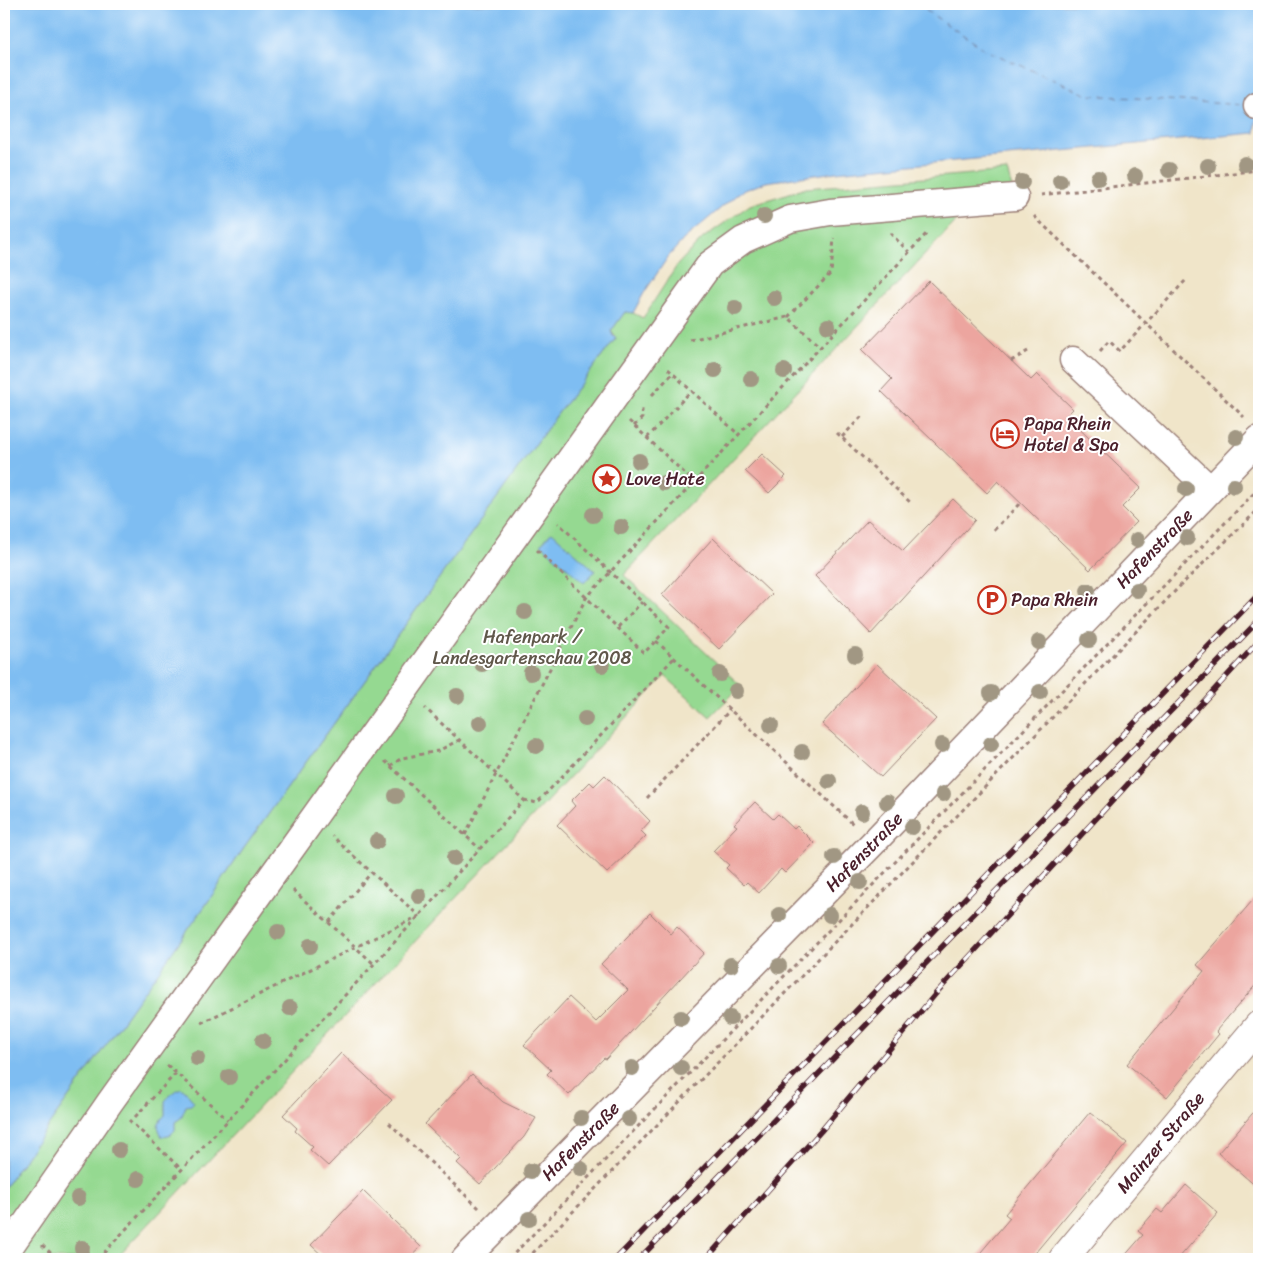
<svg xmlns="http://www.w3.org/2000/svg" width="1263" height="1263" font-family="Sriracha,sans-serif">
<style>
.green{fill:#95d991;stroke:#707c5e}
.water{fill:#7ebdf2;stroke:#646e8e}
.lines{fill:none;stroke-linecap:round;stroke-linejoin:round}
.ferry{stroke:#5c5671;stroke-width:1;stroke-dasharray:6 5;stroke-linecap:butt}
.building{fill:#eca59f}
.minor-casing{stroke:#9d827a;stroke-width:29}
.major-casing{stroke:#9d827a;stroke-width:30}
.path{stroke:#9d827a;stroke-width:3;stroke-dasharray:4 4;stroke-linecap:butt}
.minor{stroke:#fff;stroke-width:26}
.major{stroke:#fff;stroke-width:28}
.rail-casing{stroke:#4a1f2b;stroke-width:5.5}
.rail{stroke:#fff;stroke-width:4;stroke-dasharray:11;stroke-linecap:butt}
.tree{fill:#a19783}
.labels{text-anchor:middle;stroke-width:4;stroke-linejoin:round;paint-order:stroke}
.poi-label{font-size:18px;fill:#4a1f2b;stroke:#fff;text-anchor:start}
.street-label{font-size:18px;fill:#4a1f2b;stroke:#fff}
.park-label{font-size:18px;fill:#60574a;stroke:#fff}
</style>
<rect width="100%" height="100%" fill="#fff"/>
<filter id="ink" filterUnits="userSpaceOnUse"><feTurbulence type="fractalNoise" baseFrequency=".02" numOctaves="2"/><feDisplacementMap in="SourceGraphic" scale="10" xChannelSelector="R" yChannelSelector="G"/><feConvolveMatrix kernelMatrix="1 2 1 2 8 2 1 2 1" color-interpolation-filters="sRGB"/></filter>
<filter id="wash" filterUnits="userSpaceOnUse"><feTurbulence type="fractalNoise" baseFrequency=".0096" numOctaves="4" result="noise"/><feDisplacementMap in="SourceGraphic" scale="20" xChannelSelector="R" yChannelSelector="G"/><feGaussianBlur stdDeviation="1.12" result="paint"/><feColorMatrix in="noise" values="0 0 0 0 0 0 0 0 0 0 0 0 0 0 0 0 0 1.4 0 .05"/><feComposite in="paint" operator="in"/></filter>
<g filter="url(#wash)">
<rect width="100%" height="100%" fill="#f0e5c9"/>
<path class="green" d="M1007,171L1015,197L964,213L624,575L741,686L710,717L665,676L116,1259H4V1188L205,906L244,848L559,412L616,338L611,331L625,312L629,311L643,318L678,264L703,238L750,205L806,188Z"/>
<path class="water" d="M4,4H1259V98L1255,133L836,172L766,182L740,192L684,239L668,257L644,293L633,313L625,312L611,331L613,336L616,338L559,412L244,848L205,906L4,1188Z
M552,532L595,571L584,583L541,544Z
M181,1088L185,1091L194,1102L191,1105L186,1106L181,1118L175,1122V1130L169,1136L162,1137C157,1125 156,1125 165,1115V1101C169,1096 175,1091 181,1088Z"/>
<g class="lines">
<path class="ferry" d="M916,4L986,50L1088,95L1244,105"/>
</g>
<g id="blocks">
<path class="building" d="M929,281L1031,380L1037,374L1073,409L1066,416L1141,488L1122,507L1137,522L1090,570L998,481L987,493L881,391L892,379L862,350Z
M762,454L786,476L769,493L745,471Z
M953,499L975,520L871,634L815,576L868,520L903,551Z
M713,538L772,594L719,649L662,595Z
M877,664L936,719L881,777L822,724Z
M605,775L650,821L641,831L646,836L607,873L557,825L575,806L571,801L590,782L594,786Z
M755,802L773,819L778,814L794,829L797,826L814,843L785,873L781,869L759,893L747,882L744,885L726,868L729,865L713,851L737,826L734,824Z
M1259,893V981L1216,1031L1219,1034L1167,1097L1127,1064L1204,971L1197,965Z
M650,913L671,934L677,927L704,953L606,1059L604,1058L569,1095L547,1074L551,1070L524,1045L569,997L596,1022L628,990L601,964Z
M341,1053L392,1100L328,1166L310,1150L313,1147L295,1131L297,1128L283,1115Z
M472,1074L503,1102L536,1118L524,1137L480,1184L457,1163L461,1159L425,1124Z
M1259,1106V1189L1218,1153Z
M1090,1112L1127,1143L1030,1259H975L1010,1218L1005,1214Z
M1186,1185L1218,1213L1178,1259H1122L1143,1235L1138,1231L1157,1209L1162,1213Z
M363,1191L421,1247L408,1259H326L311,1245Z"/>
</g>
</g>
<g filter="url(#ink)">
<use href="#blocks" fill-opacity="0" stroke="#9d827a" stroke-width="1"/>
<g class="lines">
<defs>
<g id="minor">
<path d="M1257,106H1259"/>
<path d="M1073,360L1210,489"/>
<path d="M4,1255L110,1102L710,264L743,240L790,219L830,212L1015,197"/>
<path id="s1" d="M465,1259L873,843L1259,439"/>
</g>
<g id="major">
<path id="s2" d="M1063,1259L1259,1025"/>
</g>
</defs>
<use href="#minor" class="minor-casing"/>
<use href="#major" class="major-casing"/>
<path class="path" d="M1041,195L1259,170
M1034,216L1244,417
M890,233L909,252
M939,292L940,291
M788,317L831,273L834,238
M690,340L788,317L820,347
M1100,351L1109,341L1120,351L1186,280
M1011,361L1028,351
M668,369L738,434
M652,395L673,373
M629,421L694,482
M634,426L642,418V407
M837,433L911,503
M842,437L863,415
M647,438L691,391
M994,530L1020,503
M537,550L644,653L669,627L558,523
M618,627L642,602
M656,641L853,824
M385,761L480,849
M390,766L402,758L438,751L459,740
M647,798L730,710
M524,800L537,803L674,658
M465,835L586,598L928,232
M293,890L374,964
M329,922L371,873
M201,1023L419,916L332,836
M167,1065L228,1120
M135,1117L176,1073
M129,1120L181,1169
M389,1123L479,1208
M42,1245L57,1259
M98,1259L419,916L524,800L425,708
M509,1259L1259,488
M527,1259L1182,584L1259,509"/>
<use href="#minor" class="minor"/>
<use href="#major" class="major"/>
<defs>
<path id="rail" d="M616,1259L1259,594
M639,1259L1259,620
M706,1259L821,1131L938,991L1259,641"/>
</defs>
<use href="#rail" class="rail-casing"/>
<use href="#rail" class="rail"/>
</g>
<g class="tree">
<circle cx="1245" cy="164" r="8"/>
<circle cx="1208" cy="166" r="8"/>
<circle cx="1169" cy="170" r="8"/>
<circle cx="1135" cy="176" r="8"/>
<circle cx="1098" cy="178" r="8"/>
<circle cx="1060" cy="181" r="8"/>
<circle cx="1022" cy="182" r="8"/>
<circle cx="764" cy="216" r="8"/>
<circle cx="774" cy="298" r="8"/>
<circle cx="735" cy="308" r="8"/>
<circle cx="828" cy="326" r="8"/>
<circle cx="715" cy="370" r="8"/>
<circle cx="784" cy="371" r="8"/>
<circle cx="751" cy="379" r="8"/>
<circle cx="1236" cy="437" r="8"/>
<circle cx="639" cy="461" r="8"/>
<circle cx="664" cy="483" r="8"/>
<circle cx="1234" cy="486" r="8"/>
<circle cx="1186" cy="489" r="8"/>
<circle cx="593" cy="515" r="8"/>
<circle cx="621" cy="527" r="8"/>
<circle cx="1187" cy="538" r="8"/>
<circle cx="1137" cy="540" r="8"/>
<circle cx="1137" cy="590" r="8"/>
<circle cx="1088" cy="591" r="8"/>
<circle cx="525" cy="612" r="8"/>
<circle cx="1089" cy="640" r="8"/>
<circle cx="1039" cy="642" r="8"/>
<circle cx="855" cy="655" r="8"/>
<circle cx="482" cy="664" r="8"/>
<circle cx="602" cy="665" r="8"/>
<circle cx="531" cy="673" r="8"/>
<circle cx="720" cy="674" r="8"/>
<circle cx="736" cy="691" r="8"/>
<circle cx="1040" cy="692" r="8"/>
<circle cx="991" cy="693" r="8"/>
<circle cx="457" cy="696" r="8"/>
<circle cx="585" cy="719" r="8"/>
<circle cx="480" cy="723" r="8"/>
<circle cx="771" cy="725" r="8"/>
<circle cx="991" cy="744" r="8"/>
<circle cx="942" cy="745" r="8"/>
<circle cx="536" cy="746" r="8"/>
<circle cx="802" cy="752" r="8"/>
<circle cx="829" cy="781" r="8"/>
<circle cx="943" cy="794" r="8"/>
<circle cx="396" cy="796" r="8"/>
<circle cx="887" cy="802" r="8"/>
<circle cx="862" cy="812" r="8"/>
<circle cx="912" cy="827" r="8"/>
<circle cx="377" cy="841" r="8"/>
<circle cx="834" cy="857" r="8"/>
<circle cx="454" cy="858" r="8"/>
<circle cx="860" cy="882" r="8"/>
<circle cx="419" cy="896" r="8"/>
<circle cx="779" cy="915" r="8"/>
<circle cx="830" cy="915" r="8"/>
<circle cx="278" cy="932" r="8"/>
<circle cx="310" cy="946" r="8"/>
<circle cx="731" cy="965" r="8"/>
<circle cx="779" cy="966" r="8"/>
<circle cx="290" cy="1008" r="8"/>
<circle cx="681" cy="1018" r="8"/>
<circle cx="730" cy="1018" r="8"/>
<circle cx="263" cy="1041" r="8"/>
<circle cx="197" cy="1058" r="8"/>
<circle cx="632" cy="1068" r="8"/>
<circle cx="681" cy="1068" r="8"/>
<circle cx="229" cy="1077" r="8"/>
<circle cx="581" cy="1118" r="8"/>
<circle cx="629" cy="1119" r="8"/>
<circle cx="119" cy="1150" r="8"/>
<circle cx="581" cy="1169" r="8"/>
<circle cx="531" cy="1171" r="8"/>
<circle cx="138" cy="1179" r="8"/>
<circle cx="78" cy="1198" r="8"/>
<circle cx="529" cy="1219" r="8"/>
<circle cx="82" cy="1248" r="8"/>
</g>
</g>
<defs>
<symbol id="hotel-ring" viewBox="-11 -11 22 22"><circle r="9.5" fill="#fff" stroke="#c8321e" stroke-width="1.5"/><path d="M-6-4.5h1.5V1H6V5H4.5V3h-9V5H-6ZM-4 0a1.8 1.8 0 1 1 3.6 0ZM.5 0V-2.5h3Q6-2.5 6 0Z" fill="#c8321e"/></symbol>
<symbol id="sight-ring" viewBox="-11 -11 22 22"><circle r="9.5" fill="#fff" stroke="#c8321e" stroke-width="1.5"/><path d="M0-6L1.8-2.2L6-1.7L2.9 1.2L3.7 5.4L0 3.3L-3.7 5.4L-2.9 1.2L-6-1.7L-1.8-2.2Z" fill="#c8321e"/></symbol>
<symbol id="parking-ring" viewBox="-11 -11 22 22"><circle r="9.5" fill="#fff" stroke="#c8321e" stroke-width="1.5"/><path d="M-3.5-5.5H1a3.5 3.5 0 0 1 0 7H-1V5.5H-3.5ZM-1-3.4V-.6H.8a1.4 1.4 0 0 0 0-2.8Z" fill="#c8321e"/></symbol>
</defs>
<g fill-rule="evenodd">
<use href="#hotel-ring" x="989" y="418" width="32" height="32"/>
<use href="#sight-ring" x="591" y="463" width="32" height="32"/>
<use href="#parking-ring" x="976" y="584" width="32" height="32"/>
</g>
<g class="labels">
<g class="poi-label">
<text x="1024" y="430">Papa Rhein<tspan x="1024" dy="21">Hotel &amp; Spa</tspan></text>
<text x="626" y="485">Love Hate</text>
<text x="1011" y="606">Papa Rhein</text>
</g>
<g class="street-label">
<text dy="6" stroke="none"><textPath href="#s1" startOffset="990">Hafenstraße</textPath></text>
<text dy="6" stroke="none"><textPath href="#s1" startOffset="570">Hafenstraße</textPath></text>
<text dy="6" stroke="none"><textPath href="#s1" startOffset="165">Hafenstraße</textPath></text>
<text dy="6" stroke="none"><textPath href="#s2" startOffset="152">Mainzer Straße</textPath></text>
</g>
<g class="park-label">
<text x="532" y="643">Hafenpark /<tspan x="532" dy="21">Landesgartenschau 2008</tspan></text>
</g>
</g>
<rect width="1263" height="1263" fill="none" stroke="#fff" stroke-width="20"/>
</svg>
